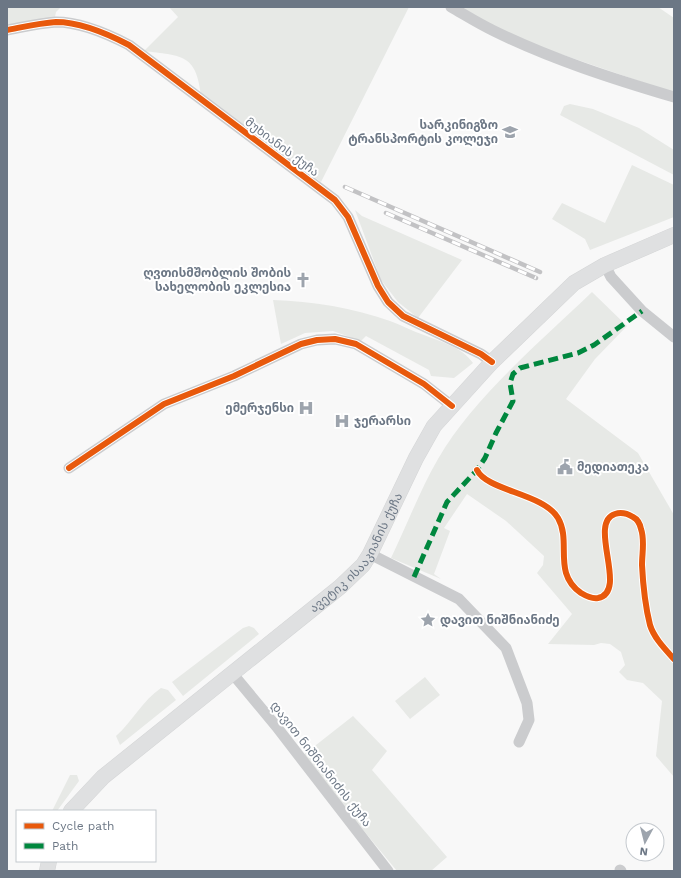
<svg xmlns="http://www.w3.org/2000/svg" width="681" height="878" font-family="'Work Sans','Noto Sans Georgian',sans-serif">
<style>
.green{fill:#e7e9e6}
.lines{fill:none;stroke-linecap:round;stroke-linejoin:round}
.secondary-casing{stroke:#d4d5d6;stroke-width:16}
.street{stroke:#cbccce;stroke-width:11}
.secondary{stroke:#dfe0e1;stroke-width:15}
.rail-casing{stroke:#c2c2c4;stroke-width:4.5}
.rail{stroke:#fff;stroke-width:3;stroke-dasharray:9;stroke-linecap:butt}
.quiet{stroke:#00873e;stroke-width:5;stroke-dasharray:10 5;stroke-linecap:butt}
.cycleway-casing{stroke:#fff;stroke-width:8}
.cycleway{stroke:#e8590c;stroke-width:6}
.labels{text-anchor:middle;stroke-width:4;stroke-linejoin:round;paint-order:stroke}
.poi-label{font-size:12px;font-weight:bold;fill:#6c7785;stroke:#fff;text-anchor:end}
.street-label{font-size:12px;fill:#6c7785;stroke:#fff}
</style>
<rect width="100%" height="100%" fill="#f8f8f8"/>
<path class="green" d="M7,7H61L56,12L55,17L7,27Z
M169,7H409L321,182L201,95C196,53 181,56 144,51L178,17Z
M461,7H658L674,18V93L540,47L492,25Z
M570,104L593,109L639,128L674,150V175L560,115L564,106Z
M632,165L674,185V217L590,250L585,239L552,219L562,203L605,223Z
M355,210L362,216L462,260L418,318L398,302L381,280Z
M592,292L627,326L595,359L566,399L638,453L674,515V777L656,756L662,701L643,683L627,680L619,672L625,665L621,652L610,644L601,643L594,645L548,644L572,614L537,573L543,565L544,556L506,521L467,494L444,528L450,531L434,574L441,579L391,558C407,525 420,490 438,459C473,398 541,341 592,292Z
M273,300C312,301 354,308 390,321C401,325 412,331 424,335C441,342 462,347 473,363L454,378L431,376L429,370L366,336L361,341L333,331L305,333L281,344Z
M249,626L254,628L259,634L183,696L172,682L243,628Z
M425,677L440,695L410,719L395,701Z
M161,688L168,690L176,700L120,745L116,736C132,722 143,700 161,688Z
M353,716L387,751L372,770L447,857L431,871H397L302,756Z
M70,775H77L79,781L57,811H52Z"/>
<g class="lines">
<defs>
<g id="secondary">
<path id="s1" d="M71,811L103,777L340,587L363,565L370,554L416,458L434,426L492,362L574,283L605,265L674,235"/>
<path d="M47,871L49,861"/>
</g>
</defs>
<use href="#secondary" class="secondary-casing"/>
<path class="street" d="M451,7C465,15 479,24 494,31C551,59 613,79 674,97
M7,30C23,27 40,23 56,22C80,22 108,34 129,45L335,200L348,217L378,286L388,302L403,316L481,354L492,362
M605,265L611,277L642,311L674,337
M69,468L164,404L234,376L301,344L317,340L335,339L356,344L424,384L452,406
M370,554L459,599L506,648L527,703L529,720L519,742
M232,673L276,726L388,871
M620,870L621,871"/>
<use href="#secondary" class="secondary"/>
<defs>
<path id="rail" d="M345,187L540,272
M386,213L536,278"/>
</defs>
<use href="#rail" class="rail-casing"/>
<use href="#rail" class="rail"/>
<path class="quiet" d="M414,577L447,502L477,470L485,458L496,433L513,401L510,383L513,374L520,368L578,353L594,345L642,311"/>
<defs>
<path id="cycleway" d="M7,30C23,27 40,23 56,22C80,22 108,34 129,45L335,200L348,217L378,286L388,302L403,316L481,354L492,362
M69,468L164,404L234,376L301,344L317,340L335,339L356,344L424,384L452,406
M477,470C487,491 543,493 558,518C572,542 552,573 581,593C586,596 592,599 598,598C629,592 587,523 615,514C621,512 628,514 633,517C637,519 640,524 641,529C645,540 642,553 642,565C643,585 645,605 650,625C654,638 665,649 674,659"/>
</defs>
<use href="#cycleway" class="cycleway-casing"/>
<use href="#cycleway" class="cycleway"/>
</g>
<defs>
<symbol id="university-bare" viewBox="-9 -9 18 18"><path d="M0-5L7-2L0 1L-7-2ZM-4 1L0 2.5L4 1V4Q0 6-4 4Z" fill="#9da4ad" stroke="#fff" stroke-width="2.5" paint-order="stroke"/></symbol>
<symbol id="church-bare" viewBox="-9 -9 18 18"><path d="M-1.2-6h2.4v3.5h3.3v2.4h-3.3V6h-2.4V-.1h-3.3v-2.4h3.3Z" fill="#9da4ad" stroke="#fff" stroke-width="2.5" paint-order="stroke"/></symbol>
<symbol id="hospital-bare" viewBox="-9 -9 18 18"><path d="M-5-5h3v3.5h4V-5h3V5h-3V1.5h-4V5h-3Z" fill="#9da4ad" stroke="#fff" stroke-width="2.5" paint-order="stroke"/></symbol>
<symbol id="civic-bare" viewBox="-9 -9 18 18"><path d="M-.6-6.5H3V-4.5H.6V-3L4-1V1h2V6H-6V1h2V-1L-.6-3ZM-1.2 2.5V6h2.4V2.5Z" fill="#9da4ad" stroke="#fff" stroke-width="2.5" paint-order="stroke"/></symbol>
<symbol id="sight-bare" viewBox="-9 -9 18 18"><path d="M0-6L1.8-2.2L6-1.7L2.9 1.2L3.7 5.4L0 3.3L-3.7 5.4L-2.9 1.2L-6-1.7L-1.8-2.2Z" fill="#9da4ad" stroke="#fff" stroke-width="2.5" paint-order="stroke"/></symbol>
</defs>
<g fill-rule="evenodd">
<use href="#university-bare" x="499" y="121" width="22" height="22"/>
<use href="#church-bare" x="292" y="269" width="22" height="22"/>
<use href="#hospital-bare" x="295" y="397" width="22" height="22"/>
<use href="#hospital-bare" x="331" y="410" width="22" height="22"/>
<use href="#civic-bare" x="554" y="456" width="22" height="22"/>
<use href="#sight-bare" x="417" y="609" width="22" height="22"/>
</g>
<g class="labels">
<g class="poi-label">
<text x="498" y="129">სარკინიგზო<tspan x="498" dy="14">ტრანსპორტის კოლეჯი</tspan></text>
<text x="291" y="277">ღვთისმშობლის შობის<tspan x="291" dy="14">სახელობის ეკლესია</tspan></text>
<text x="294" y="412">ემერჯენსი</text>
<text x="354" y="425" text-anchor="start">ჯერარსი</text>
<text x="577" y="471" text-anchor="start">მედიათეკა</text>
<text x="440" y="624" text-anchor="start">დავით ნიშნიანიძე</text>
</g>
<g class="street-label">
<text transform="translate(282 147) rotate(37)" y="4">მუხიანის ქუჩა</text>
<text dy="4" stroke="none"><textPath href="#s1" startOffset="388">ავეტიკ ისააკიანის ქუჩა</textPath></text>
<text transform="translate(321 764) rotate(52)" y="4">დავით ნიშნიანიძის ქუჩა</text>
</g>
</g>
<rect width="681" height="878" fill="none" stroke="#6c7785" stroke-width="16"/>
<rect x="16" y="810" width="140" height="52" fill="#ffffff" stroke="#c4c9ce"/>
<rect x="24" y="823" width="20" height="6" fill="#e8590c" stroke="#c4c9ce"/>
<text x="52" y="830" font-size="12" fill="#6c7785">Cycle path</text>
<rect x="24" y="843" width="20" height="6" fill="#00873e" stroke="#c4c9ce"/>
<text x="52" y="850" font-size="12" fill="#6c7785">Path</text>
<g transform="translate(645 842) rotate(187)"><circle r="19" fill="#ffffff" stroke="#c4c9ce"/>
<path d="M0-3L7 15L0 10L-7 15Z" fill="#9da4ad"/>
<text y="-6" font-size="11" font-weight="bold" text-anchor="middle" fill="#6c7785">N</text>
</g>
</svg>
